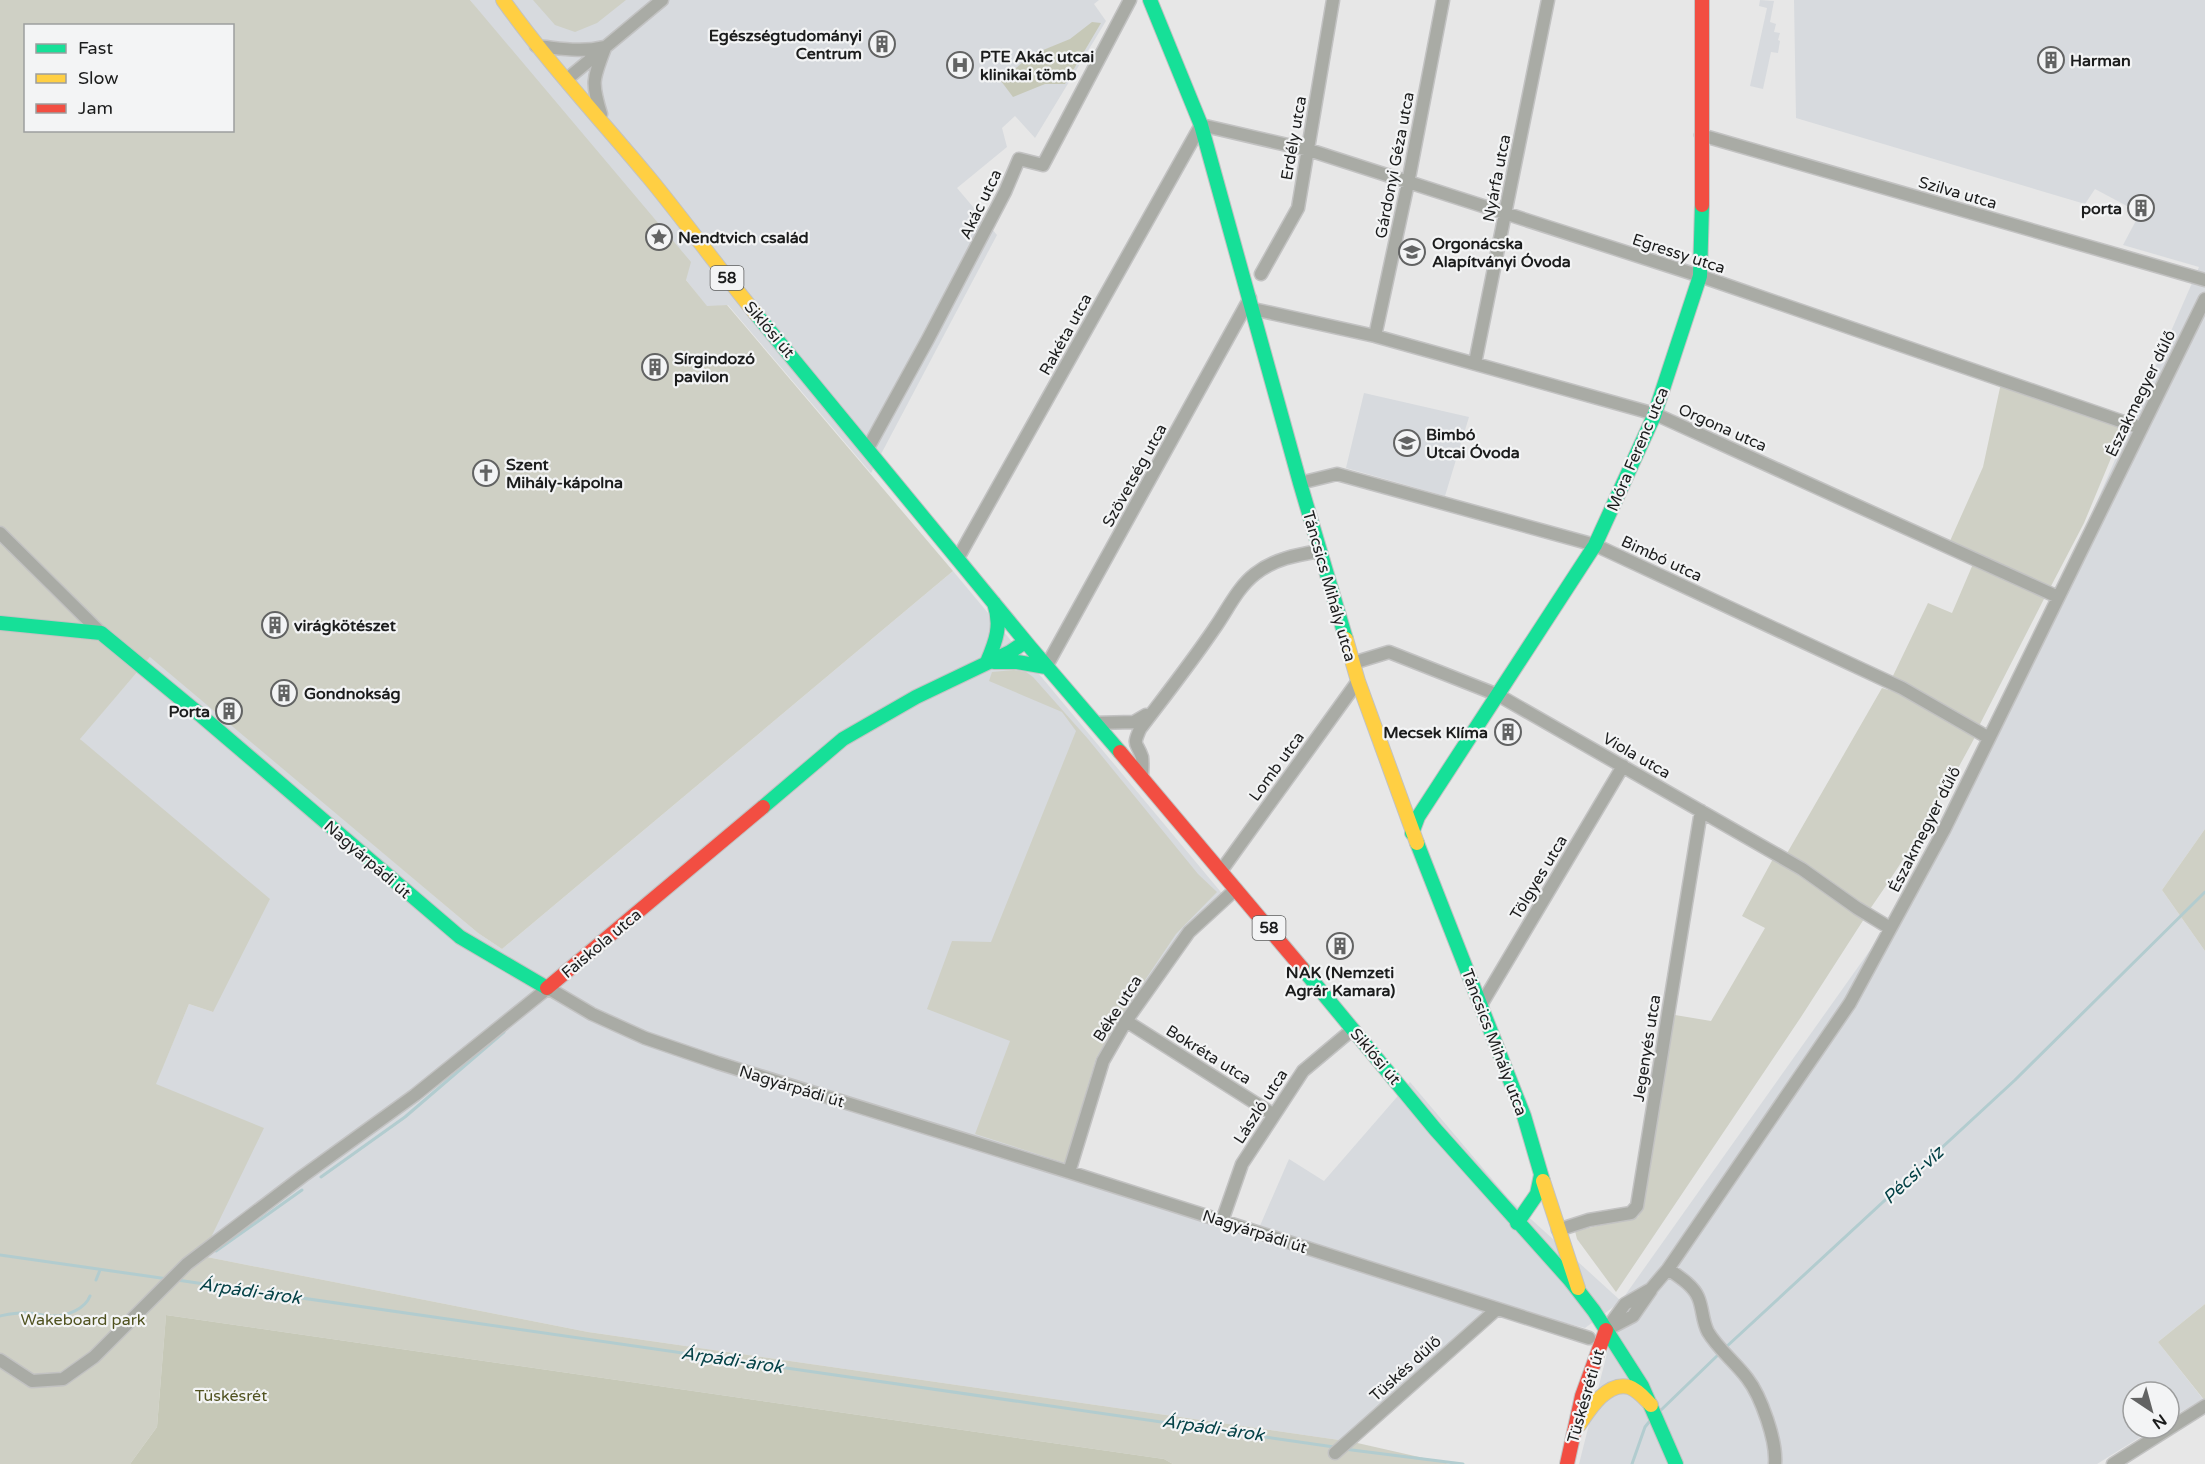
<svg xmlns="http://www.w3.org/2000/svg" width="2205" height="1464" font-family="'Varela Round',sans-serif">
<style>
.built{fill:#d7dade}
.green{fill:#cfd0c5;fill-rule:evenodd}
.forest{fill:#c6c8b7}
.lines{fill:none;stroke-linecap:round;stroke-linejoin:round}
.stream{stroke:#b2cccf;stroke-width:3}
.street-casing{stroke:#c2c2c2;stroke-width:15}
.fast-casing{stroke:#c2c2c2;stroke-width:16}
.slow-casing{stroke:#c2c2c2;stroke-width:16}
.jam-casing{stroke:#c2c2c2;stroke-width:16}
.street{stroke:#a9aba5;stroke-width:12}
.fast{stroke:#16e098;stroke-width:14}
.slow{stroke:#ffcf43;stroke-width:14}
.jam{stroke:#f24e42;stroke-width:14}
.labels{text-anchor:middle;stroke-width:4.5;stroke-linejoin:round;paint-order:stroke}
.shield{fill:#f3f4f5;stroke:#5c5d5d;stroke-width:1.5}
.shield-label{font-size:15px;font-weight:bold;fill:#1b1c1c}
.poi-label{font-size:16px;font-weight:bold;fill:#1b1c1c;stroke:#f3f4f5;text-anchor:start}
.street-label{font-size:16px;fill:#1b1c1c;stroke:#f3f4f5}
.park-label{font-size:16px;fill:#505220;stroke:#f3f4f5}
.water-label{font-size:18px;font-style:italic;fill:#054247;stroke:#f3f4f5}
</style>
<rect width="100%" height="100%" fill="#e7e7e7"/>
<path class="built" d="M470,0H1099L1094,4L1106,21L1035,138L1015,116L1002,128L1007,147L957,188L997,235L871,473L728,305L707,307Z
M1760,0L1774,1L1770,22L1776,24L1774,32L1780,33L1778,40L1780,41L1778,53L1771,52L1763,89L1750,86L1767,8L1759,6Z
M1794,0H2205V829L2162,890L2205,951V1304L2158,1342L2203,1399L2169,1419V1392H2133V1428H2155L2097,1464H1579L1620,1302L1585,1328L1502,1307L1353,1442L588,1332L202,1256L155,1085L189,1004L213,1012L80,738L151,656L478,933L502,949L953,571L1225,897L1188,932L1102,1061L1070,1165L1259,1228L1289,1159L1324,1181L1410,1082L1509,1199L1621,1301L1890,922L2077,547L2199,267L2123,245L2140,213L2095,189L2085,204L1796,118Z
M1364,393L1469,417L1445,496L1346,468Z"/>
<path class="green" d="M0,0H470L691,262L686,280L707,306L727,305L953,571L502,949L478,933L150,657L80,739L270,899L213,1012L189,1004L156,1084L264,1128L202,1256L588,1332L1353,1442L1450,1464H1173L1164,1459L166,1315L157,1427L130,1464H0ZM26,26H232V130H26Z
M533,0H626L597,23L575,32L555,25Z
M2001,383L2124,427L2084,523L2050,588L1950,541L1983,467Z
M1973,564L2045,597L1978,728L1890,682L1928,603L1952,613Z
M1014,670L1026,672L1033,677L1088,739L1198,874L1217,892L1176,934L1123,1013L1096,1058L1065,1163L975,1134L1010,1041L927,1009L952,941L991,942L1076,731L1062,712L989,681L992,672Z
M1882,688L1902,694L1975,737C1943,797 1909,853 1870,909L1786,855Z
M2205,829V951L2162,890Z
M1774,857L1864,919L1801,1017L1616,1292L1577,1239L1575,1231L1638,1217L1644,1197L1675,1015L1711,1021L1765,928L1742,916Z
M2205,1304V1401L2158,1342Z"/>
<path class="forest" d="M1092,22L1101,23L1065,84H1045L1013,97L1001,81L1031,55L1070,39Z
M166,1315L1164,1459L1173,1464H130L157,1427Z"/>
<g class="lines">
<path class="stream" d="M321,1177L405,1117L504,1032
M216,1251L302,1190
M0,1255L168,1279
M96,1280L100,1270
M177,1280L1334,1447
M0,1316C10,1314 19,1312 29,1313C37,1313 46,1317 54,1316C67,1316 85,1309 90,1296
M1725,1348L2015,1080L2205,892
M1660,1411L1720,1353
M1344,1449L1463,1464
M1632,1464L1645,1427L1649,1422"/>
<defs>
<path id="street" d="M536,46C559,48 581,53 604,47
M567,79L662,0
M601,114C591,82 593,79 605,48
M1701,135L2205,280
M1261,274L1298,208L1333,0
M1253,309L1375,336L1655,414L2058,597
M1375,336L1408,183L1443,0
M1475,363L1548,0
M868,448L928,339L1005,192L1019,159L1043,165L1130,0
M1300,483L1337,474L1595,545L1902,688L1989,738
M0,533L101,633
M958,558L1201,125L1309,150L1700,276L2141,428
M1353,663L1389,652L1498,695L1802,869L1857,908L1890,928
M1046,667L1250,298
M1095,723L1134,722L1146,715
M1142,778C1142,772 1143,763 1142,757C1137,742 1132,747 1140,729C1165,696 1191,663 1214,629C1227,611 1237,588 1255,574C1274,559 1296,555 1319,551
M1221,871L1358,681
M1481,1005L1623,766
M1126,1021L1274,1115
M1069,1172L1103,1061L1126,1021L1189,932L1236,889
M1222,1221L1242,1164L1303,1071L1353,1029
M1558,1230L1589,1220L1631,1213L1637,1206L1701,811
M1668,1269C1678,1276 1693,1285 1698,1297C1703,1308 1702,1321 1708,1332C1718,1349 1735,1362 1747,1378C1761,1396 1777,1441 1775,1464
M1608,1329L1633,1316L1651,1290
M1606,1330L1625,1304L1651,1289L1668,1269L1850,1003L1944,830L2205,299
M0,1360L32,1381L63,1379L94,1357L187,1264L303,1176L415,1095L548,988L592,1014L645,1038L718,1063L1069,1172L1589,1338
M1335,1453L1497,1309
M2113,1464L2205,1406"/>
<path id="fast" d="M1150,0L1201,125L1300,483L1346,639
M756,314L1030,647L1120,752
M0,623L101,633L198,713L460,937L547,988
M987,662C996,641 1002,625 994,603
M994,662H1017L1046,667
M763,807L843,739L916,697L1010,652L1025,642
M1412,833L1418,817L1595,545L1654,416L1700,276L1702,205
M1417,843L1524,1116L1543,1181
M1302,968L1435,1129L1570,1280L1594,1311L1642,1386L1676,1464
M1517,1223L1537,1194L1541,1175"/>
<path id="slow" d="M503,0C548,63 602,121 651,180C687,224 720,270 756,314
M1346,639L1358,681L1417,843
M1543,1181L1578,1288
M1579,1425C1589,1410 1607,1381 1629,1387C1638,1390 1645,1399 1651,1405"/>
<path id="jam" d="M1702,0V205
M1120,752L1302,968
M547,988L763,807
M1567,1464L1582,1396L1606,1330"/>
</defs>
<use href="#street" class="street-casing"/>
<use href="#fast" class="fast-casing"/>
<use href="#slow" class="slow-casing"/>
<use href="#jam" class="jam-casing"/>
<use href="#street" class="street"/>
<use href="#fast" class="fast"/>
<use href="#slow" class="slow"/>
<use href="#jam" class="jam"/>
</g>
<defs>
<symbol id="building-ring" viewBox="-11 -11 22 22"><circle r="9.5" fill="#f3f4f5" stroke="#626363" stroke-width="1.5"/><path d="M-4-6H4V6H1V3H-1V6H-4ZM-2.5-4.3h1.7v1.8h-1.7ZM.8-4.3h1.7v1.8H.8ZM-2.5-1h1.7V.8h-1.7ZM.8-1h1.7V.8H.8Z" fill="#626363"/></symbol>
<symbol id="hospital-ring" viewBox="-11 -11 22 22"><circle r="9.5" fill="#f3f4f5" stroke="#626363" stroke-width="1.5"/><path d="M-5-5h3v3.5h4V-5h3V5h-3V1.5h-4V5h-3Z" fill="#626363"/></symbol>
<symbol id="sight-ring" viewBox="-11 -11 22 22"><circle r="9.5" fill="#f3f4f5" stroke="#626363" stroke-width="1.5"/><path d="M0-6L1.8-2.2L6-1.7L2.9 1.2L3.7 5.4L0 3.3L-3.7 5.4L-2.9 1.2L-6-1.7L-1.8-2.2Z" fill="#626363"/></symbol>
<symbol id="school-ring" viewBox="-11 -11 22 22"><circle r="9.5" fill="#f3f4f5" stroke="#626363" stroke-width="1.5"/><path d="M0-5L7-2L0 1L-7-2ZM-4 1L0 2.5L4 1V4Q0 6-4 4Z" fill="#626363"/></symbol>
<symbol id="church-ring" viewBox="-11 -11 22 22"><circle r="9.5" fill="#f3f4f5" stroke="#626363" stroke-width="1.5"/><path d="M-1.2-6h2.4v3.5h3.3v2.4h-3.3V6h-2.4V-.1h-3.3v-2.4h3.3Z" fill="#626363"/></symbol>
</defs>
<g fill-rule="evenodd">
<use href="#building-ring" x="867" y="29" width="30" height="30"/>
<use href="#building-ring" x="2036" y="45" width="30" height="30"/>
<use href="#hospital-ring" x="945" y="50" width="30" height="30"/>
<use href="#building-ring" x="2126" y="193" width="30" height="30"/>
<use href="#sight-ring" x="644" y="222" width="30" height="30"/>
<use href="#school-ring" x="1397" y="237" width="30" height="30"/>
<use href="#building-ring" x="640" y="352" width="30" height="30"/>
<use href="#school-ring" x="1392" y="428" width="30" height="30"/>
<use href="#church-ring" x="471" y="458" width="30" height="30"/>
<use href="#building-ring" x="260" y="610" width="30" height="30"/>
<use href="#building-ring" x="269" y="678" width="30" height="30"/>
<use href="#building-ring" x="214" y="696" width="30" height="30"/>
<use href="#building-ring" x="1493" y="717" width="30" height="30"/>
<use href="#building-ring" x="1325" y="931" width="30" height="30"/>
</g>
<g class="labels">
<g class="shield">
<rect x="710.5" y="266" width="33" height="24" rx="4.5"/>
<rect x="1252.5" y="916" width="33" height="24" rx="4.5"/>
</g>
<g class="shield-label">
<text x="727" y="283">58</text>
<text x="1269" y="933">58</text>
</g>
<g class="poi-label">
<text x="862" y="41" text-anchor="end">Egészségtudományi<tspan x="862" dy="18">Centrum</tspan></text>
<text x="980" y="62">PTE Akác utcai<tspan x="980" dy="18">klinikai tömb</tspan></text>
<text x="2070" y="66">Harman</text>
<text x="2122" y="214" text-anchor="end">porta</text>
<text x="678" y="243">Nendtvich család</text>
<text x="1432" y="249">Orgonácska<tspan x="1432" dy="18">Alapítványi Óvoda</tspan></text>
<text x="674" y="364">Sírgindozó<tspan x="674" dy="18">pavilon</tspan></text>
<text x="1426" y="440">Bimbó<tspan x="1426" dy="18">Utcai Óvoda</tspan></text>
<text x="506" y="470">Szent<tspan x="506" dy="18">Mihály-kápolna</tspan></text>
<text x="294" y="631">virágkötészet</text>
<text x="304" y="699">Gondnokság</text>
<text x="210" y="717" text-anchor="end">Porta</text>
<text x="1488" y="738" text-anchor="end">Mecsek Klíma</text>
<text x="1340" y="978" text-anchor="middle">NAK (Nemzeti<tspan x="1340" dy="18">Agrár Kamara)</tspan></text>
</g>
<g class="street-label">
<text transform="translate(1293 138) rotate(-80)" y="6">Erdély utca</text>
<text transform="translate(1394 165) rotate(-79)" y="6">Gárdonyi Géza utca</text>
<text transform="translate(1496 178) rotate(-79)" y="6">Nyárfa utca</text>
<text transform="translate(1958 192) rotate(16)" y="6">Szilva utca</text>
<text transform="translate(980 204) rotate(-64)" y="6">Akác utca</text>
<text transform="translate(1679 253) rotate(18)" y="6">Egressy utca</text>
<text transform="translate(770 329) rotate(50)" y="6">Siklósi út</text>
<text transform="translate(1065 334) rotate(-61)" y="6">Rakéta utca</text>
<text transform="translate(2140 393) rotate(-64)" y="6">Északmegyer dűlő</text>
<text transform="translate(1723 427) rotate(24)" y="6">Orgona utca</text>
<text transform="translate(1637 449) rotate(-67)" y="6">Móra Ferenc utca</text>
<text transform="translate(1134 475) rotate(-61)" y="6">Szövetség utca</text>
<text transform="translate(1662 558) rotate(25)" y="6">Bimbó utca</text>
<text transform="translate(1330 586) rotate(74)" y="6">Táncsics Mihály utca</text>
<text transform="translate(1637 755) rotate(30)" y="6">Viola utca</text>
<text transform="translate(1276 766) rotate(-54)" y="6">Lomb utca</text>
<text transform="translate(1924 829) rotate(-63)" y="6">Északmegyer dűlő</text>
<text transform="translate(368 859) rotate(41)" y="6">Nagyárpádi út</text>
<text transform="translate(1538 877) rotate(-59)" y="6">Tölgyes utca</text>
<text transform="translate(601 943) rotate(-40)" y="6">Faiskola utca</text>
<text transform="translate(1117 1008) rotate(-57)" y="6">Béke utca</text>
<text transform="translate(1495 1042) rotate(69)" y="6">Táncsics Mihály utca</text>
<text transform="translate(1646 1048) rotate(-81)" y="6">Jegenyés utca</text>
<text transform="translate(1209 1054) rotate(32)" y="6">Bokréta utca</text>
<text transform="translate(1376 1056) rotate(50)" y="6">Siklósi út</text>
<text transform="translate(792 1086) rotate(17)" y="6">Nagyárpádi út</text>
<text transform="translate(1260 1106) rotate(-57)" y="6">László utca</text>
<text transform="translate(1255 1231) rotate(18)" y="6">Nagyárpádi út</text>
<text transform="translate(1405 1368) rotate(-42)" y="6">Tüskés dűlő</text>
<text transform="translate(1585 1396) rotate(-74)" y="6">Tüskésréti út</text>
</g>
<g class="park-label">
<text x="83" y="1325">Wakeboard park</text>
<text x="231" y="1401">Tüskésrét</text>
</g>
<g class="water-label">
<text transform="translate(1913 1175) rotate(-43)" y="6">Pécsi-víz</text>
<text transform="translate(250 1291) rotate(8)" y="6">Árpádi-árok</text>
<text transform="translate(732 1360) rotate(8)" y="6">Árpádi-árok</text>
<text transform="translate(1213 1428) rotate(8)" y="6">Árpádi-árok</text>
</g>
</g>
<rect x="24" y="24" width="210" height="108" fill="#f3f4f5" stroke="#9d9e9e" stroke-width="1.5"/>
<rect x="36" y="44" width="30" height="9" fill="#16e098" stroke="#9d9e9e" stroke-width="1.5"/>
<text x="78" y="54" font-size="18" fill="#1b1c1c">Fast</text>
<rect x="36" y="74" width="30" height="9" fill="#ffcf43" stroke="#9d9e9e" stroke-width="1.5"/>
<text x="78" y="84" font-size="18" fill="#1b1c1c">Slow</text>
<rect x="36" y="104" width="30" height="9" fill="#f24e42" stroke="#9d9e9e" stroke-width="1.5"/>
<text x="78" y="114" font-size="18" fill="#1b1c1c">Jam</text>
<g transform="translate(2151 1410) rotate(144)"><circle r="28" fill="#f3f4f5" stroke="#9d9e9e" stroke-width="1.5"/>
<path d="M0-4.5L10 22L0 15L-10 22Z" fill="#626363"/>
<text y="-9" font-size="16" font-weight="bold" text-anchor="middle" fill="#1b1c1c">N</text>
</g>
</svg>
